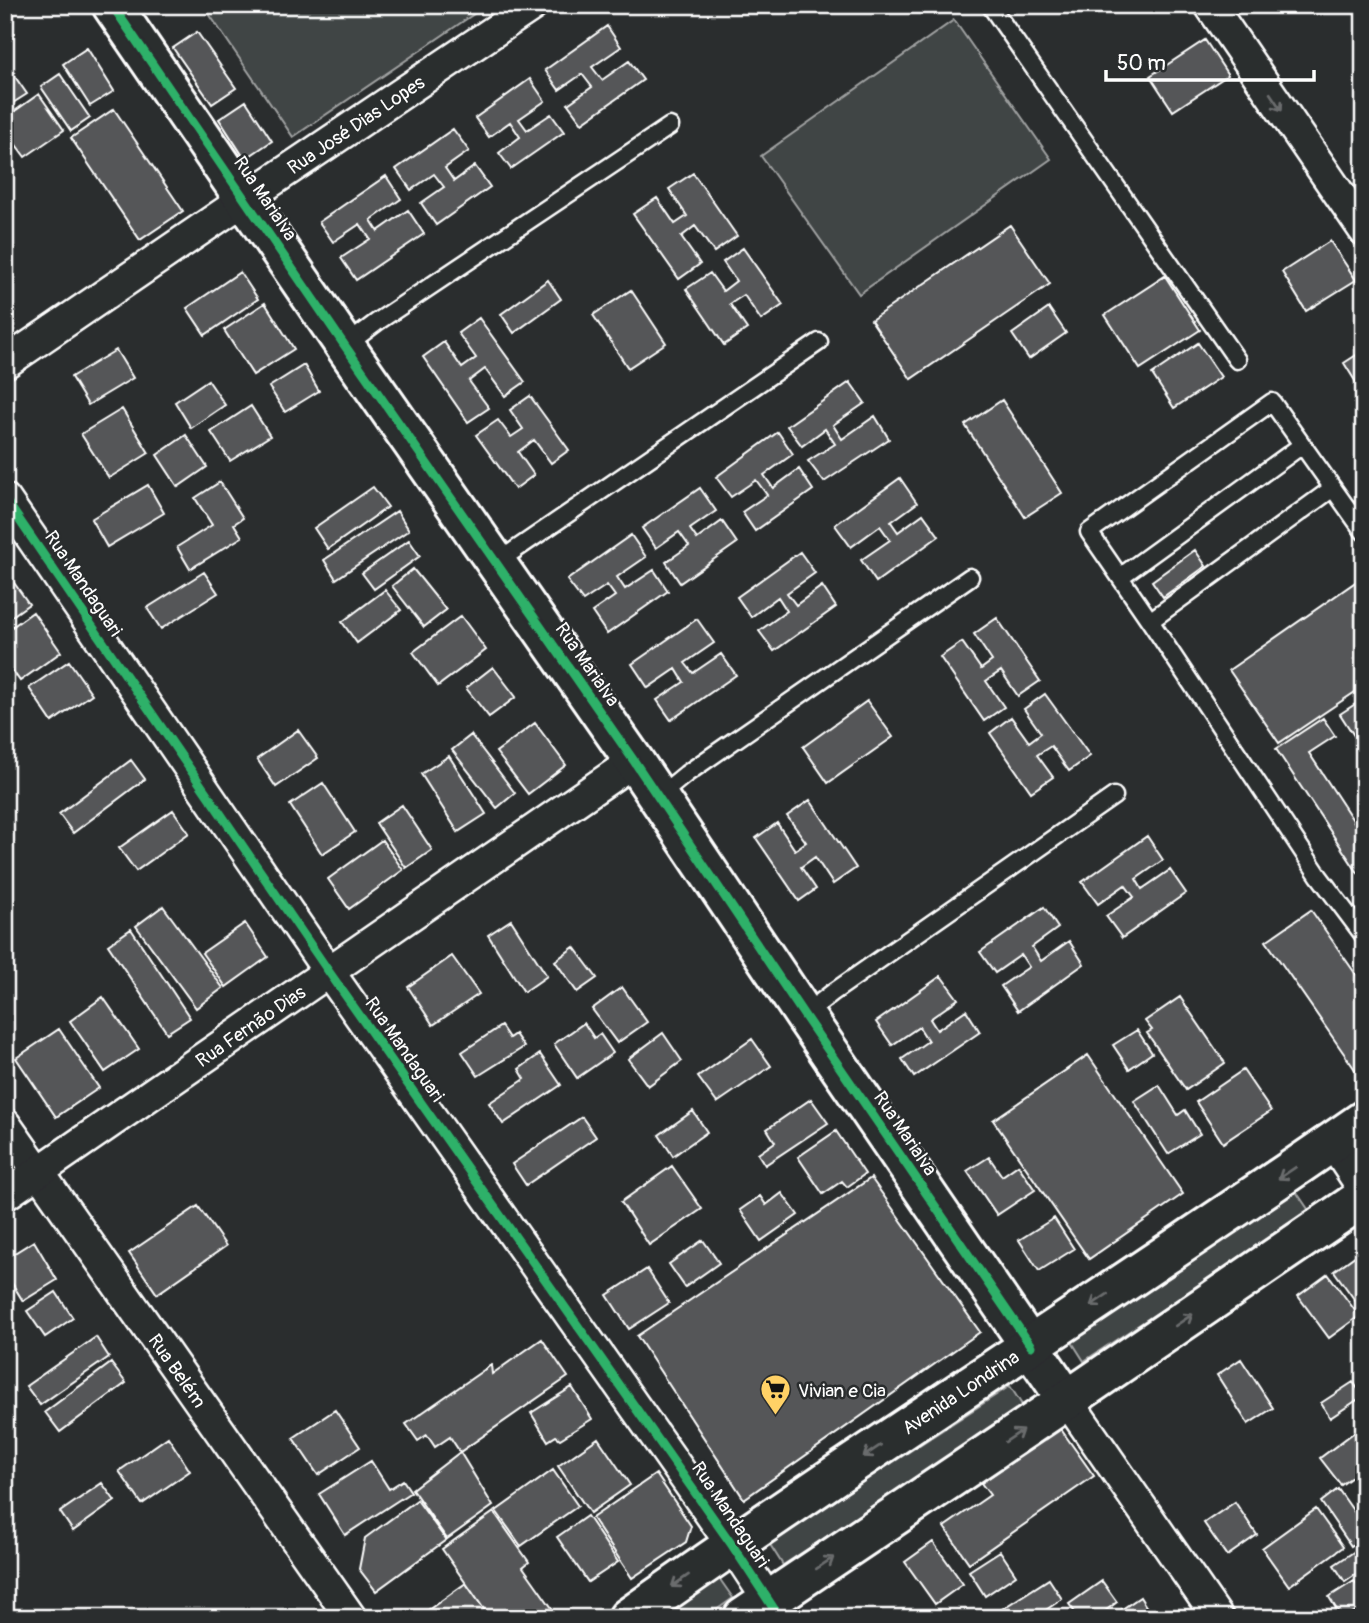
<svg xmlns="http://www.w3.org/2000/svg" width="1369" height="1623" font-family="Pangolin,sans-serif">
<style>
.green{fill:#414445;stroke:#a0a2a2;stroke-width:2}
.building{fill:#555758;stroke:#fff;stroke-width:2}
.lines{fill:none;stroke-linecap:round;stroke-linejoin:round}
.lane-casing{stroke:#fff;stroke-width:21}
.street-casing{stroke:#fff;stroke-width:35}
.secondary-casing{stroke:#fff;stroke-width:44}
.lane{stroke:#2a2d2e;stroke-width:16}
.street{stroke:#2a2d2e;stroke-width:30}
.secondary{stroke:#2a2d2e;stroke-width:38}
.cycleway-casing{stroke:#2a2d2e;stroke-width:13}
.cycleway{stroke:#2db169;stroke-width:9}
.oneway{stroke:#6a6c6d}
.labels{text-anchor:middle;stroke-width:5;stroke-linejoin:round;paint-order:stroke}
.street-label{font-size:19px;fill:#fff;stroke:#2a2d2e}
.poi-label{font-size:19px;fill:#fff;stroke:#2a2d2e;text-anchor:start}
</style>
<rect width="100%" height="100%" fill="#2a2d2e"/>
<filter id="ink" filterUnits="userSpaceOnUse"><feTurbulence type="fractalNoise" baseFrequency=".0143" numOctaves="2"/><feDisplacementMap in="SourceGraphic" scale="14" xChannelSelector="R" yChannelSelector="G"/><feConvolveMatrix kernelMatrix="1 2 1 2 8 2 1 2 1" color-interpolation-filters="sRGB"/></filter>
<g filter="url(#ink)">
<path class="green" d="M203,5H487L293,137Z
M954,20L1051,159L859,294L761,156Z
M1295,1190L1310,1212L1084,1361L1070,1339Z
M1010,1386L1024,1408L783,1565L769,1543Z
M719,1578L733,1598L705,1618H662Z"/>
<path class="building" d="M607,26L621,47L592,67L602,80L629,61L643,80L582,123L568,104L592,87L582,74L559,90L545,70Z
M197,32L236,88L212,104L173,48Z
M1205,40L1228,75L1173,111L1150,76Z
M87,48L114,91L90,106L63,64Z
M11,71L27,94L5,108V75Z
M60,74L90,118L71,131L41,87Z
M530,79L545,101L519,119L527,130L551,114L564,132L511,169L499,153L520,137L510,122L489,137L475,118Z
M39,94L64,130L25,157L5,130V118Z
M246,101L272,141L245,159L219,119Z
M114,109L183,211L140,240L71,138Z
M453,129L469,151L445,168L454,181L475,166L490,187L436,225L421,203L444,187L434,174L411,190L396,169Z
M693,173L737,236L714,252L695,226L681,237L700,264L679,279L633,214L657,198L675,224L687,216L669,189Z
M386,176L401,199L371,220L378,231L408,210L424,234L356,280L341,258L370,239L360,224L333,242L319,222Z
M1010,225L1050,284L911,379L871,320Z
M1330,241L1356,280L1306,311L1282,272Z
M743,248L783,305L761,320L744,295L730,304L747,329L724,345L686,289L710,273L723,291L736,281L723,262Z
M240,272L258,299L205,335L187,308Z
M1165,276L1200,330L1140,369L1105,315Z
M548,280L561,299L514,333L501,314Z
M631,290L666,343L628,368L593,315Z
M265,303L294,349L253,375L224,330Z
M1049,308L1066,333L1029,359L1012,334Z
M479,318L525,382L505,396L485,369L469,381L489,408L468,422L423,357L444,342L462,368L476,358L458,333Z
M1198,343L1221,377L1174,408L1152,374Z
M116,350L133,378L88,405L71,377Z
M1364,350V380L1357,384L1344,363Z
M304,365L319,391L285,412L269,387Z
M208,380L225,405L191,428L175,402Z
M850,382L865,403L833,425L842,439L875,416L889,439L824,482L808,461L835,444L825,429L802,446L787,426Z
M530,396L569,450L551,463L534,440L518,452L534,475L515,489L476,435L498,420L511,437L523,429L510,410Z
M1002,400L1062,493L1025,517L965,425Z
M251,406L270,436L230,461L211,432Z
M122,409L149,453L109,478L81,434Z
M778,432L793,454L764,475L773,488L799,469L813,490L755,531L742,512L767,495L756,480L731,497L716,477Z
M186,435L207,467L178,487L157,455Z
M900,478L917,503L891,522L898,532L923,514L939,536L876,582L861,560L890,540L880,526L851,547L835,525Z
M220,482L243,518L234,524L242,537L190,569L177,547L212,525L195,498Z
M148,485L164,513L107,547L91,519Z
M373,487L388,507L328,549L314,528Z
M700,488L716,511L690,529L697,539L722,521L737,543L680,583L666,562L689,546L679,532L656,548L642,528Z
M397,511L409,530L336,579L324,560Z
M631,535L646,557L617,577L625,589L654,570L668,591L607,634L592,612L615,596L607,585L583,601L567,580Z
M409,540L420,556L374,589L362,573Z
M1195,550L1206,566L1163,597L1152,581Z
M800,552L815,573L787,593L796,605L822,586L836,607L774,651L759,631L787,611L778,597L751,617L737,597Z
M413,569L446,610L424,627L392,586Z
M204,572L218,593L161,629L147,608Z
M12,580L29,604L5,621V585Z
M1357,581L1364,591V686L1279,743L1229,670Z
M385,590L401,610L357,643L342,622Z
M33,612L61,652L20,681L5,660V632Z
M461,616L486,650L438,686L413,652Z
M997,618L1040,681L1018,696L1001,671L986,681L1004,707L984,721L940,657L962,642L981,669L992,661L974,634Z
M697,619L714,643L685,663L693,673L721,654L736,675L671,720L657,700L684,682L676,669L648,688L632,664Z
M69,661L92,694L52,722L29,688Z
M493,667L516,697L489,717L466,688Z
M1045,694L1090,756L1069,771L1051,746L1037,755L1053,777L1031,792L990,733L1011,717L1029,742L1041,733L1024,709Z
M1363,699L1364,700V751L1340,714Z
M867,701L893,737L828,783L803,747Z
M1323,718L1335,736L1309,753L1364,837V869L1358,873L1276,749Z
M535,723L566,765L528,794L496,752Z
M298,730L318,758L276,787L257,759Z
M471,735L515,793L497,808L452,750Z
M449,756L486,814L458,832L421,774Z
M131,760L145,779L73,833L59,814Z
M323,783L355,832L322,854L290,805Z
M810,800L856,868L833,884L815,857L801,867L816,889L799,901L756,838L777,823L795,850L806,842L787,816Z
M402,805L432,850L406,868L376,823Z
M173,810L189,833L136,871L119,848Z
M1147,836L1163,860L1136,879L1142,889L1170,870L1186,893L1122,938L1106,916L1134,897L1125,885L1098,904L1082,882Z
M382,840L403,870L349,909L328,879Z
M163,906L223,988L196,1008L136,926Z
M1044,907L1058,928L1032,947L1041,961L1069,941L1084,964L1018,1011L1001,986L1029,967L1021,955L995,973L980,952Z
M1311,910L1364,986V1066L1356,1071L1266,941Z
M511,920L547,976L524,992L488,935Z
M245,923L268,957L226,987L202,953Z
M131,929L190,1018L167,1033L108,945Z
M574,947L597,978L577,992L555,961Z
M452,956L479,994L433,1025L408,987Z
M941,976L958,999L930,1019L937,1030L966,1010L980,1032L914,1077L902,1059L928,1041L919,1027L892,1045L876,1022Z
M622,987L647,1022L617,1043L592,1009Z
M103,997L139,1049L105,1072L70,1021Z
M1180,997L1225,1063L1186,1090L1147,1033L1152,1030L1145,1021Z
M584,1023L594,1038L600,1034L613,1053L577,1078L554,1044Z
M501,1026L509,1038L515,1034L524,1047L478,1076L462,1052Z
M59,1029L99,1088L56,1117L16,1058Z
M1137,1030L1152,1053L1129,1069L1113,1045Z
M663,1033L682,1061L648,1086L628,1059Z
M752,1039L771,1066L717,1103L698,1077Z
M540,1054L561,1085L503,1124L489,1103L525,1079L519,1069Z
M1088,1055L1183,1194L1089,1259L993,1120Z
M1243,1070L1271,1111L1223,1143L1196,1102Z
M1159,1085L1178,1115L1185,1110L1200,1134L1168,1154L1134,1101Z
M811,1099L828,1123L765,1165L758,1154L775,1142L767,1129Z
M693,1111L707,1132L673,1156L659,1135Z
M582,1117L596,1137L526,1185L512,1164Z
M836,1131L865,1174L847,1187L842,1181L823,1194L798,1157Z
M989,1157L1002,1176L1018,1165L1035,1190L997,1215L967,1171Z
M672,1166L702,1209L649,1245L621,1202Z
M871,1178L980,1332L744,1499L637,1336Z
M782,1193L798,1215L761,1241L740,1210L760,1196L766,1205Z
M198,1206L226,1246L157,1294L129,1253Z
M1054,1218L1074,1249L1039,1271L1019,1240Z
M703,1240L719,1263L685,1287L669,1264Z
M34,1241L57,1280L23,1301L5,1272V1259Z
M1359,1253L1364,1260V1313L1334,1271Z
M647,1269L669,1303L629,1329L607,1295Z
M1328,1274L1359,1316L1329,1338L1298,1296Z
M56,1292L73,1318L45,1337L27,1311Z
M96,1337L109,1357L40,1405L26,1386Z
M542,1339L568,1377L460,1452L450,1437L435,1447L427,1435L418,1441L406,1424L491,1365L492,1374Z
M1241,1359L1273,1408L1248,1424L1217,1375Z
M111,1363L126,1383L60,1432L45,1412Z
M1353,1382L1363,1396L1330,1418L1321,1403Z
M572,1387L592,1419L560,1439L556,1436L548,1441L531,1413Z
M335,1410L360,1447L318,1475L293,1438Z
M1060,1428L1094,1476L969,1563L944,1527L990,1495L981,1483Z
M1360,1428L1364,1433V1468L1341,1485L1320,1458Z
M168,1437L190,1471L142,1504L119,1471Z
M598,1438L630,1485L590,1513L558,1466Z
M460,1452L493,1506L447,1539L412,1489Z
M371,1461L389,1489L403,1480L411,1492L345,1535L319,1494Z
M553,1470L578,1506L521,1546L496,1511Z
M656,1474L691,1526L686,1542L632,1578L592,1518Z
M102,1483L115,1501L73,1531L60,1512Z
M1338,1489L1364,1526V1537L1351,1546L1321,1502Z
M417,1500L446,1540L376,1591L359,1569L365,1538Z
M1235,1502L1257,1535L1227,1556L1204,1523Z
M1316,1509L1343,1547L1289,1586L1262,1548Z
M494,1512L529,1562L523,1567L559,1618H490L442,1549Z
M587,1516L618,1562L588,1582L557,1537Z
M933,1542L963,1584L935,1604L905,1562Z
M1364,1545V1569L1345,1582L1334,1565Z
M1000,1551L1016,1575L985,1596L969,1571Z
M1049,1579L1062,1599L1034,1618H1008L1002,1609Z
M1102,1581L1117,1602L1096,1618H1079L1069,1604Z
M1354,1581L1364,1596V1605L1345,1618H1342L1329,1597Z
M466,1583L490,1618H417Z
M1140,1597L1152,1616L1150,1618H1109Z"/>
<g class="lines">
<defs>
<path id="lane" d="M990,5L1237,360
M345,346L377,322L670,126
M1364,532L1272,402L1089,532L1150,621L1319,876L1364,936
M496,563L819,342
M1120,577L1302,445
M1150,621L1333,488
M658,797L686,774L970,577
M804,1015L832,993L1114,796"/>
<g id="street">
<path d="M1210,5L1364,230"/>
<path id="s1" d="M5,363L245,199L533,5"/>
<path d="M5,499L329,972L732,1545L780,1618"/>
<path id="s2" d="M5,1124L351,1618"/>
<path d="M1332,1142L1364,1190"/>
<path id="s3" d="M5,1195L634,761"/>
<path d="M1067,1400L1218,1618"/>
</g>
<g id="secondary">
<path d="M112,5L345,346L634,761L804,1015L1067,1400"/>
<path id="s4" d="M628,1618C870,1447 1121,1289 1364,1120"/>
<path d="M743,1618L1067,1400L1364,1197"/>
</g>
</defs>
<use href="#lane" class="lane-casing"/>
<use href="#street" class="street-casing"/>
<use href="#secondary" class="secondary-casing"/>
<use href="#lane" class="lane"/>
<use href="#street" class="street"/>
<use href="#secondary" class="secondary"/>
<defs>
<path id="cycleway" d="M112,5L345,346L634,761L804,1015L1031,1346
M5,499L329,972L732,1545L780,1618"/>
</defs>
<use href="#cycleway" class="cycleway-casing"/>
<use href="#cycleway" class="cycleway"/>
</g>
<defs><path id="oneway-shaft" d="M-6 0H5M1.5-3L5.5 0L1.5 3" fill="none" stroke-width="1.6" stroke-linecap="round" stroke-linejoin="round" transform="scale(1.75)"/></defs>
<g class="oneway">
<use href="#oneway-shaft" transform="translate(1276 102) rotate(56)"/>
<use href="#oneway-shaft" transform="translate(1287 1173) rotate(146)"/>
<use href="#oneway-shaft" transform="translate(1099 1300) rotate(146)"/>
<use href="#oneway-shaft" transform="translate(1184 1320) rotate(-34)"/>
<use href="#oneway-shaft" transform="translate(1014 1436) rotate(-34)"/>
<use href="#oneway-shaft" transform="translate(872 1451) rotate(146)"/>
<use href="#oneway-shaft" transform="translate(825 1563) rotate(-34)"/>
<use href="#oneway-shaft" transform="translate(680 1581) rotate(145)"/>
</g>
</g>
<defs>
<symbol id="supermarket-pin" viewBox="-11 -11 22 30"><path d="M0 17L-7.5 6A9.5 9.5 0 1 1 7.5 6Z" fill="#ffd166" stroke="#2a2d2e"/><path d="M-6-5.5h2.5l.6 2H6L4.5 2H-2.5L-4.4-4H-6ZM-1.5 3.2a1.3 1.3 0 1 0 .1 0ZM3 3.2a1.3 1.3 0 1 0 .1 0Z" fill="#111"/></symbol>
</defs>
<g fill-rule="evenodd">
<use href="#supermarket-pin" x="758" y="1372" width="35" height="47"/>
</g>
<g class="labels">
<g class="street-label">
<text dy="7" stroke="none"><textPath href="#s1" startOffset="424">Rua José Dias Lopes</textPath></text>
<text transform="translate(266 198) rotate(56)" y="7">Rua Marialva</text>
<text transform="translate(84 583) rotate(56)" y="7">Rua Mandaguari</text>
<text transform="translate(588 664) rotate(55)" y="7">Rua Marialva</text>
<text dy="7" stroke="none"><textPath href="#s3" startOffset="298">Rua Fernão Dias</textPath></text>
<text transform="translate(405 1049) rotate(55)" y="7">Rua Mandaguari</text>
<text transform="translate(906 1133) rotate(56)" y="7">Rua Marialva</text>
<text dy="7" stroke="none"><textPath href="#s2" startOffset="301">Rua Belém</textPath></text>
<text dy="7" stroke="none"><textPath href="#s4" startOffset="402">Avenida Londrina</textPath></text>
<text transform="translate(731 1514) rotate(56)" y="7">Rua Mandaguari</text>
</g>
<g class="poi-label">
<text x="798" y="1397">Vivian e Cia</text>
</g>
</g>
<rect width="1369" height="1623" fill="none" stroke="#2a2d2e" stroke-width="28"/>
<rect x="14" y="14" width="1341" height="1595" fill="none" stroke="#fff" stroke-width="2.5" filter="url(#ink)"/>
<path d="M1106 70v10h208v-10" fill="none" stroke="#ffffff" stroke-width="3.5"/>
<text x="1117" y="70" font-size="21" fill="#ffffff" stroke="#2a2d2e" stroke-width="5" paint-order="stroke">50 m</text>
</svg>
